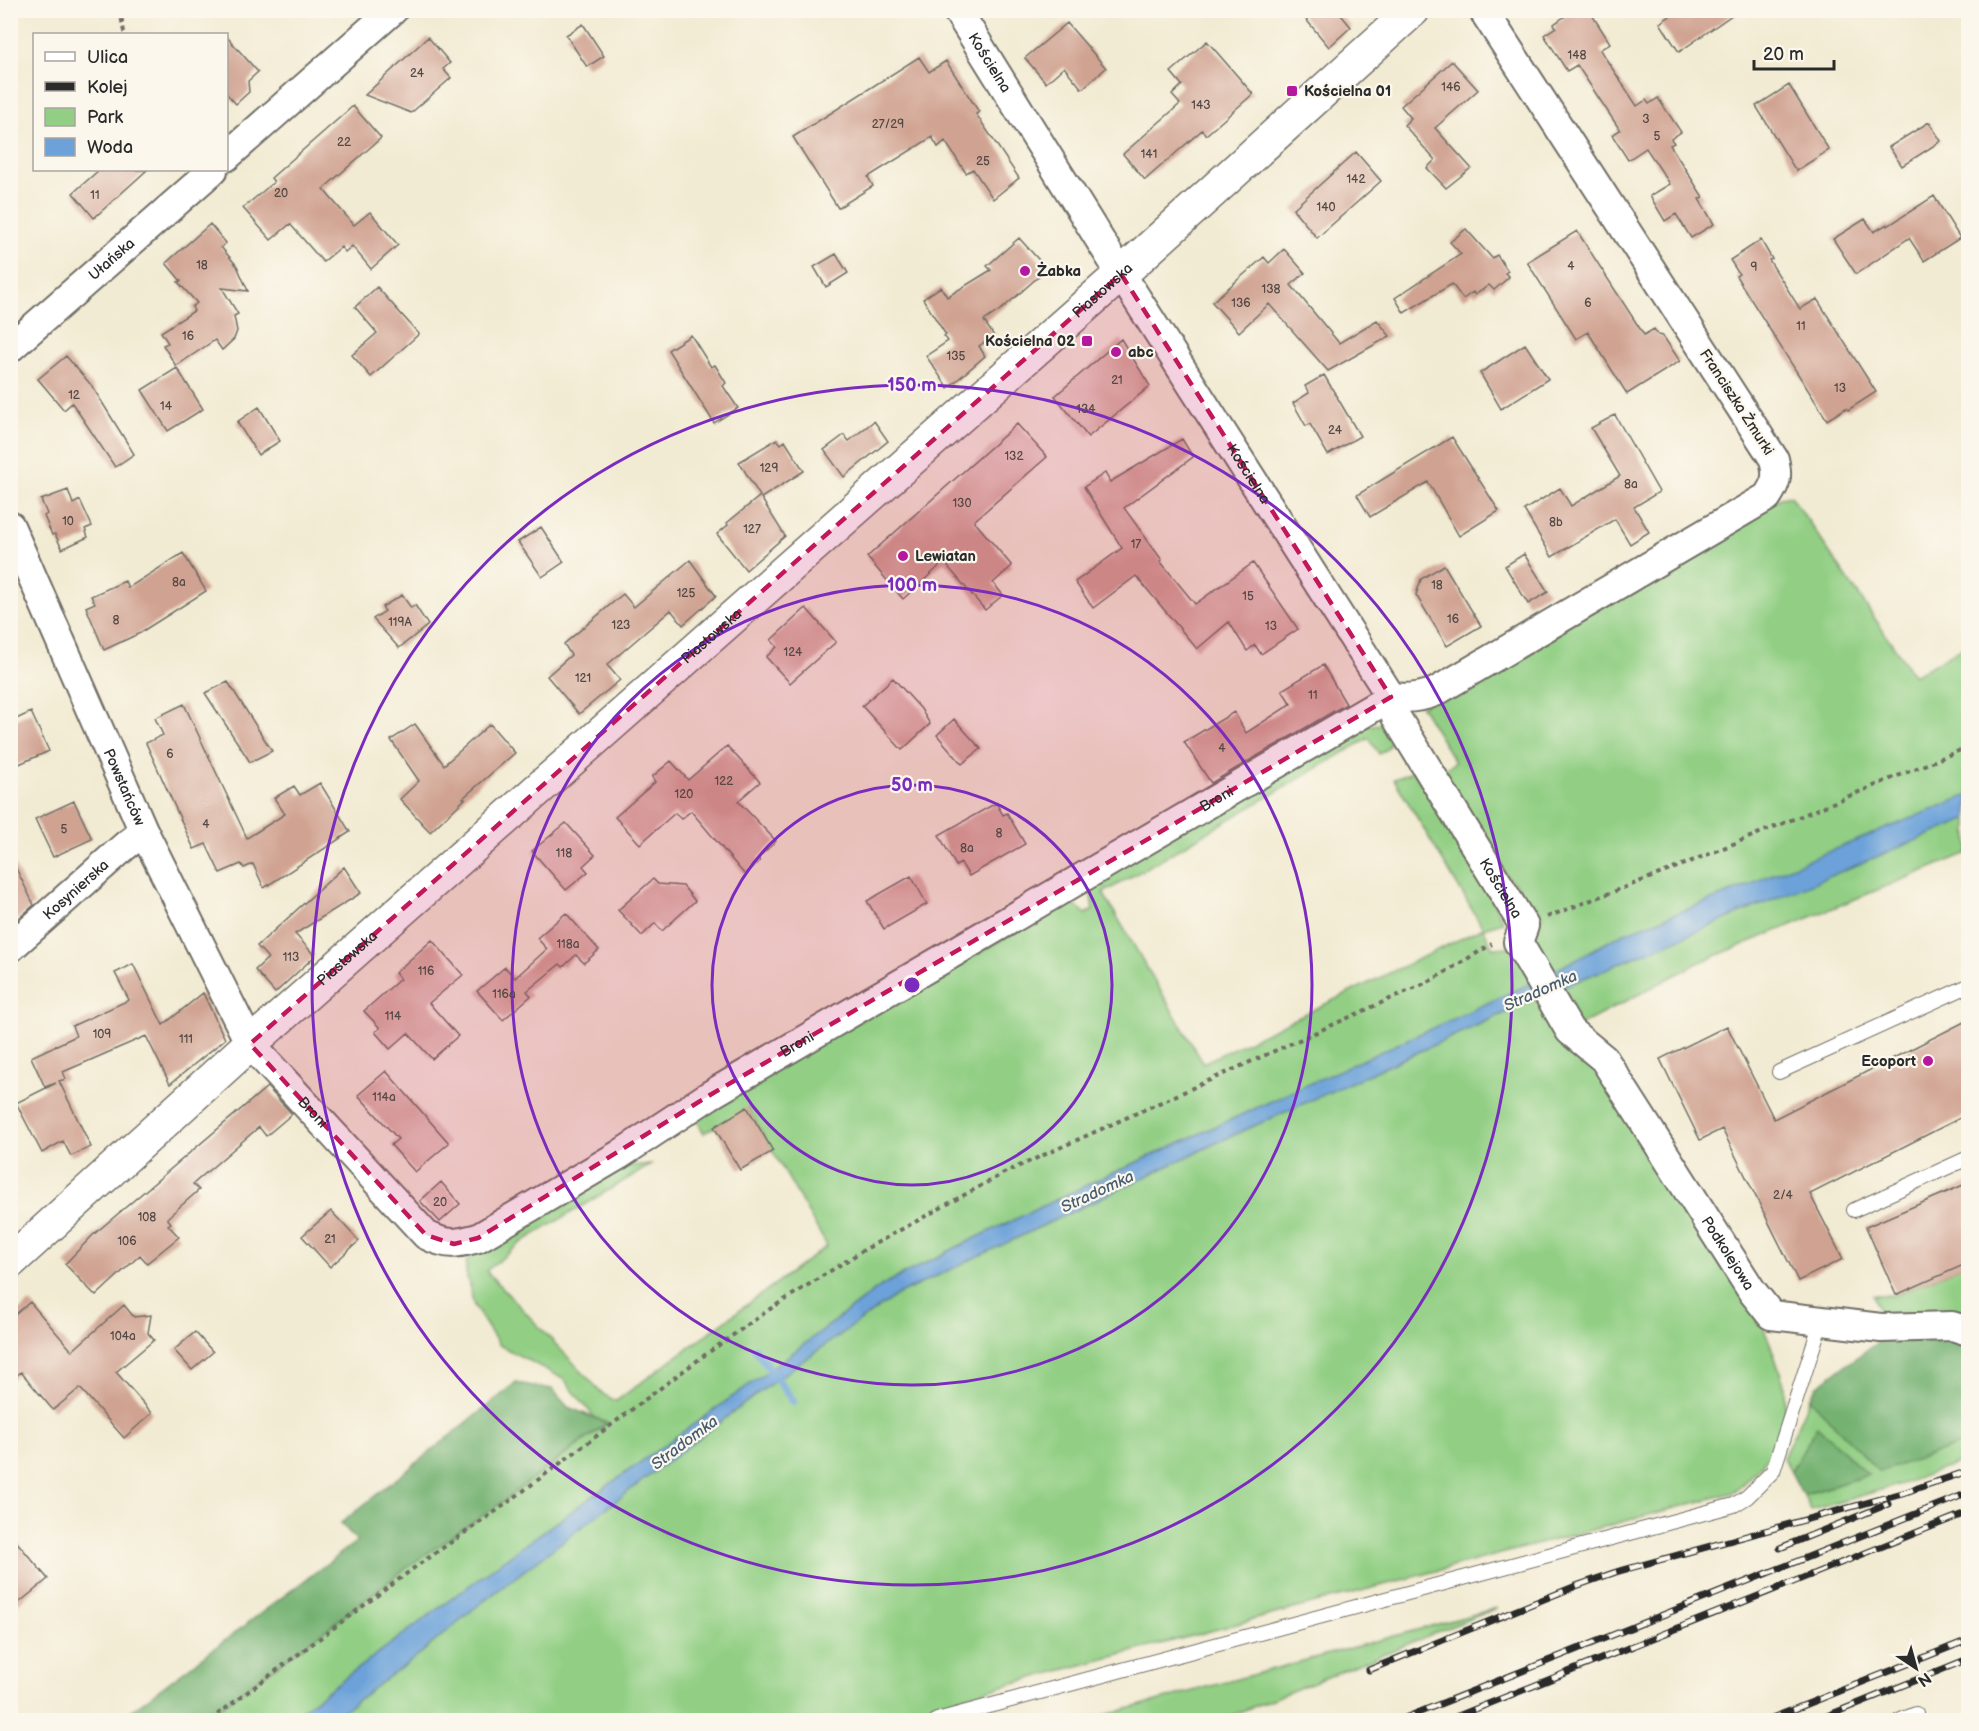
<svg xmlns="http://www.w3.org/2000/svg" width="1979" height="1731" font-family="'Balsamiq Sans',sans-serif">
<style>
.green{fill:#92cf84;stroke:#5e7d58;stroke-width:1.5}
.forest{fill:#75b272;stroke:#506e4e;stroke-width:1.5}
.water{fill:#6ca2d9;stroke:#4c6682;stroke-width:1.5}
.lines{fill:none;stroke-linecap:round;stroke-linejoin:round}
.stream{stroke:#6ca2d9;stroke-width:8}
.building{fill:#d0a291}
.lane-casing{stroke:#716e66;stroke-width:16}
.street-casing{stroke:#716e66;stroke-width:32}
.secondary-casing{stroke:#716e66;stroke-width:36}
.path{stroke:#716e66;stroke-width:4;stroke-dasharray:4.5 4.5;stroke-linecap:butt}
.lane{stroke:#fff;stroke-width:14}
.street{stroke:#fff;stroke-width:28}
.secondary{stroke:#fff;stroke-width:33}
.rail-casing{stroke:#2b2b2b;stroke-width:7}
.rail{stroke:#fbf7ec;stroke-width:4.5;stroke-dasharray:14;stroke-linecap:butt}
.marked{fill:#c2185b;fill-opacity:0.2;stroke:#c2185b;stroke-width:4.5;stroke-dasharray:12 8;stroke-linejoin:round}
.ring{fill:none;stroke:#7b2cbf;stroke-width:3}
.poi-dot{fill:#b5179e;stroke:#fbf7ec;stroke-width:2}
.labels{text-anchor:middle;stroke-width:4.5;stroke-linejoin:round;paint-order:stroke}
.number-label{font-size:12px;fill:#544944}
.street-label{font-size:15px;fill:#2b2b2b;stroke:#fbf7ec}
.poi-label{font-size:15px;font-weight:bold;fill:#2b2b2b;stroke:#fbf7ec;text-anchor:start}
.water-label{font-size:16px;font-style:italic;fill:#455b71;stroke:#fbf7ec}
.centre{fill:#7b2cbf;stroke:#fbf7ec;stroke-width:3}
.ring-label{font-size:18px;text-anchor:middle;font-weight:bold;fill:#7b2cbf;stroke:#fbf7ec;stroke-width:4.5;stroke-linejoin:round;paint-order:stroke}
</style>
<rect width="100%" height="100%" fill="#fbf7ec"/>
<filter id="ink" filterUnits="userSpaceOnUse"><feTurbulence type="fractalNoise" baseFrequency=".0167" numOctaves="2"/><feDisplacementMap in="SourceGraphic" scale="12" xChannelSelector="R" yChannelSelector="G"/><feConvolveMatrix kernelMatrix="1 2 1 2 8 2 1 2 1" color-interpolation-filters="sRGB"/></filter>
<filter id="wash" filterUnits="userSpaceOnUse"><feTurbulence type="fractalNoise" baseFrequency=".008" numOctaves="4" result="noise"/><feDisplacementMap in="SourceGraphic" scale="24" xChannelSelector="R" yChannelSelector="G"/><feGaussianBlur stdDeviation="1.35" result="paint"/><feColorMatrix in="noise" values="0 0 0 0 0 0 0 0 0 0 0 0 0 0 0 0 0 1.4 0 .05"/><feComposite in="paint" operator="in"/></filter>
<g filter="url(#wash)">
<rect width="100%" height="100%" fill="#f2ebd3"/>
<path class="green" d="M1791,496L1914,676L1968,644V853L1698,963L1575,1028L1526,947L1534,922L1543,916L1515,883L1508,878L1442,771L1455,762L1421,706L1780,498Z
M1385,724L1393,738L1387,749L1379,754L1369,738L1103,893L1203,1063L1483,928L1394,779L1414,771L1491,898L1503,922L1483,928L1493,948L1514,947L1535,982L1091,1183L955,1248L881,1286L770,1370L520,1548L288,1720H203L336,1622L410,1565L495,1507L607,1424L594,1417L564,1379L499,1345L474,1306L466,1272V1262L476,1248L616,1167L652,1164L522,1242L486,1271L604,1395L616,1401L827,1246L748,1108L704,1133L697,1121L714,1102L1060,907C1073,902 1076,905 1086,914L1093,910L1090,890L1096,886L1102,873L1366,725Z
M1543,996L1598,1059L1761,1323L1770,1343L1785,1387V1414L1771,1454L1735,1492L874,1720H330L420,1654L472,1610L650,1475L777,1379L897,1295L1216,1143Z
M1968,1263V1320L1881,1316L1873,1295H1896Z
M1810,1398L1879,1471L1968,1442V1460L1905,1483L1811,1510L1803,1495L1868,1475L1817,1427L1791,1472L1783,1458Z
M1497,1608L1220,1720H1085L1116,1712Z"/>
<path class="forest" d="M1940,1333L1968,1343V1442L1879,1472L1810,1399L1818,1385L1889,1334Z
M516,1383L552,1389L568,1407L607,1423L495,1507L410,1565L336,1622L203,1720H119L357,1541L341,1523Z
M1817,1426L1868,1475L1803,1495L1791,1472Z"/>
<path class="water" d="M1968,795V819L1553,991L1216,1143L897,1295L777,1379L650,1475L472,1610L420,1654L330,1720H288L520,1548L770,1370L881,1286L955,1248L1091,1183L1534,982L1622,934L1748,886L1761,879Z"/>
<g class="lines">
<path class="stream" d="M755,1349L793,1401"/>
</g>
<g id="blocks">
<path class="building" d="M1298,10H1337L1351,27L1329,47Z
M1574,10H1589L1610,43L1600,50L1637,106L1646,100L1649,104L1658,98L1681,132L1671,139L1674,143L1670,145L1703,197L1699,199L1714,224L1691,238L1676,214L1665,221L1650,196L1670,184L1646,148L1628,160L1612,135L1620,130L1577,65L1567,71L1544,35L1556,27L1554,24Z
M1679,10H1739L1679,52L1660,23Z
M1067,23L1106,68L1082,89L1064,67L1046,83L1025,58Z
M583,24L604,56L587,67L566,35Z
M226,36L258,72L248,81L249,92L236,104L226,93Z
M428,37L450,63L443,69L451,78L411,113L365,95Z
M1207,41L1253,94L1206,135L1202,130L1145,180L1123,154L1180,104L1172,95L1182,85L1171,72Z
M919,57L929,72L946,61L979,112L976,114L1019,178L993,199L973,169L966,173L945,141L938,147L932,137L868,177L873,186L838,208L793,137Z
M1452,61L1478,90L1435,128L1471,168L1446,188L1427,168L1435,160L1404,125L1411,118L1401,106Z
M1789,85L1829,150L1796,171L1756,106Z
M353,106L381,138L323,189L354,225L370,212L398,245L371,269L352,246L345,252L341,247L323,262L290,224L271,240L243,208L274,182L271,178Z
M1929,122L1941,141L1902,166L1889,147Z
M1356,152L1381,181L1317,238L1293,209Z
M99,170H147L94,218L73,193Z
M1934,196L1960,238L1924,261L1909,238L1856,274L1833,239L1865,219L1874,232L1887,224L1888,226Z
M210,224L226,243L221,247L237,266L248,291L222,288L238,314L234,316L237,331L234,339L222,350L215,340L176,366L163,345L168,343L161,332L194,311L192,307L197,303L178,282L181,281L166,263Z
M1466,229L1492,258L1497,255L1508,271L1505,273L1509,277L1494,290L1489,285L1475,295L1473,292L1463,299L1452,284L1404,313L1395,298L1461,254L1450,242Z
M1577,231L1644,335L1654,329L1658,335L1663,336L1680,361L1627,394L1588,332L1576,339L1527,262Z
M1019,238L1047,269L1003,308L984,321L994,336L979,346L985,356L948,388L926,356L948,341L944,336L946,335L923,299L941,287L947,297L991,270L987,266Z
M1761,240L1772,259L1769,260L1800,309L1817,299L1876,392L1848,410L1846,408L1827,420L1736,276L1739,274L1730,260Z
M1284,249L1305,273L1291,285L1339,343L1377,320L1390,336L1328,371L1269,304L1239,332L1212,302L1264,257L1269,263Z
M836,254L848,273L826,287L814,267Z
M377,287L419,334L371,377L352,355L377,333L355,307Z
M691,335L711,367L715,365L726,383L723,386L738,408L714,423L668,350Z
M1121,339L1150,386L1088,437L1055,396Z
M1525,344L1548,379L1501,409L1480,373Z
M66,356L92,386L134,454L115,467L72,403L64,410L38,379Z
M177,368L203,409L168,431L142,390Z
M1324,375L1360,436L1328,455L1310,424L1306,426L1293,403L1309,393L1305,386Z
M259,407L280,441L258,455L237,422Z
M1615,415L1659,492L1634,507L1649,532L1630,544L1615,519L1552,557L1524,510L1560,488L1571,506L1620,476L1591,428Z
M874,421L888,441L844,477L824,450L844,435L849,441Z
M1017,424L1047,457L974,521L1012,566L993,583L1003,595L985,610L944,562L903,599L867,557Z
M1452,437L1499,511L1459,536L1428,482L1370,517L1357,495Z
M777,439L781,444L785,441L804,471L761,498L785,536L746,570L717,534L728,525L727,523L760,496L739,462Z
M1182,439L1193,457L1124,508L1162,560L1160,561L1195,604L1253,563L1298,629L1261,654L1255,645L1247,651L1229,622L1197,649L1136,576L1093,608L1075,582L1122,548L1084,487L1105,473L1110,482Z
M68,490L73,504L80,500L92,526L85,529L88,537L62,549L55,534L52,535L44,516L47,514L41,500Z
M541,527L564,562L542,577L518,542Z
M183,553L206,591L138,634L104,650L86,607L95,603L91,596L125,581L128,588Z
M1524,554L1548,592L1528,604L1505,566Z
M690,560L716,596L683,625L671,610L607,665L620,680L579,714L547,676L571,655L564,644L623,594L634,607Z
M1444,565L1481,626L1447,646L1416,595L1421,579Z
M402,595L411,608L415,605L428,625L399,648L373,619L385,611L382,607Z
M806,608L836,642L790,683L766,657L777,647L771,640Z
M1323,665L1346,704L1211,783L1184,742L1234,712L1246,733L1291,704L1282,690Z
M893,678L921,709L930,724L902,750L862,706Z
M228,682L272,751L250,762L205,693Z
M184,704L247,838L285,814L274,798L294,786L300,795L320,783L350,832L264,888L253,864L244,868L241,864L220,873L206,844L194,849L146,743L163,735L155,718Z
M31,712L49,751L10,768V722Z
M954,719L981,749L962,764L937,735Z
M415,724L444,765L490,724L515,753L463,798L465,799L430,832L400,799L419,781L391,740Z
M727,746L760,782L738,801L776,841L758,858L760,861L744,874L691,811L681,819L675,813L640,844L615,817L655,782L652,777L671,761L688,780Z
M74,801L92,839L53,857L35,819Z
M996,803L1003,815L1007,813L1025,844L969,876L961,863L956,866L939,835Z
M566,823L595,855L583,866L588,872L566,890L532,851Z
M10,856L34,905L10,926Z
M344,867L361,893L295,934L315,956L275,993L255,970L268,958L257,946Z
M911,876L927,904L884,929L867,901Z
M653,879L658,884L683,886L695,901L662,931L655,923L642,936L618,910Z
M566,913L599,950L584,963L576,955L563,967L560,964L527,991L531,996L503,1020L477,991L505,967L515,978L547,949L537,938Z
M432,940L463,975L429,1003L458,1036L432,1059L408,1033L390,1049L375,1032L380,1028L364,1011L400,979L395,973Z
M133,964L163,1025L203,993L225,1039L170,1084L146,1036L63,1072L66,1079L59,1081L91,1147L71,1156L63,1141L42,1153L16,1103L56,1083L45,1087L31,1057L76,1036L72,1026L129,1000L115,973Z
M1968,1020V1114L1810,1194L1843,1259L1798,1281L1722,1129L1700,1140L1660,1059L1727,1026L1774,1119Z
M386,1071L449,1143L415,1172L391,1145L398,1139L358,1095Z
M267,1087L292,1114L266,1136L259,1127L193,1184L199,1190L167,1218L171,1223L168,1225L179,1237L147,1263L140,1255L96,1296L65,1264L93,1235Z
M747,1107L773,1151L740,1170L714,1127Z
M441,1182L460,1204L440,1222L420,1201Z
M1968,1183V1263L1896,1295L1866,1227Z
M331,1211L359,1241L330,1267L302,1236Z
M30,1302L72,1351L124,1305L134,1317L151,1315L148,1333L154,1340L116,1372L152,1413L124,1438L80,1388L53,1410L21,1372L10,1381V1319Z
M195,1332L213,1352L192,1370L174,1350Z
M10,1534L48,1579L10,1610Z"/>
</g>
</g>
<g filter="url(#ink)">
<use href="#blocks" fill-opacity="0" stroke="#716e66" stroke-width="1.5"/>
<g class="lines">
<defs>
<path id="lane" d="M1779,1072L1968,986
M1854,1210L1968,1158
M937,1720L1734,1505L1747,1497L1773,1471L1821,1322
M1901,1720L1916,1714"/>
<g id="street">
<path id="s1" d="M957,10L1121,274L1391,697L1396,717L1524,926L1518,942L1570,1031L1604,1059L1752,1291L1771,1315L1881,1328L1952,1326L1968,1331"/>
<path d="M226,157L393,10"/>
<path id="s2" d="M10,348L213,170"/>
<path id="s3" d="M10,526L144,832L250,1044L426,1235C448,1246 455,1244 478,1238L619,1155L710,1095L1391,697"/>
<path d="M1391,697C1407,699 1420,698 1435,692L1767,497C1777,482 1778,476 1774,459L1483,10"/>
<path id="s4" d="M10,948L125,846L144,832"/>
</g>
<g id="secondary">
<path id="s5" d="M10,1262L250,1044L1121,274L1413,10"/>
</g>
</defs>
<use href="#lane" class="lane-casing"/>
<use href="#street" class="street-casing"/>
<use href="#secondary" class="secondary-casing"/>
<path class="path" d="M120,10L124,32L127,34
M1547,917L1670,870L1968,747
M210,1720L418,1565L499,1509L702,1357L770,1309L862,1251L1006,1172L1432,980L1492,944"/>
<use href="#lane" class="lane"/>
<use href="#street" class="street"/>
<use href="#secondary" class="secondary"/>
<defs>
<path id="rail" d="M1780,1548L1888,1504
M1369,1670L1576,1586L1616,1572L1906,1492L1968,1471
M1400,1720L1968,1493
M1448,1720L1968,1512
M1767,1720L1968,1640
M1817,1720L1968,1659"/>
</defs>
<use href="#rail" class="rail-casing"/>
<use href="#rail" class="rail"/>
</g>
</g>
<path class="marked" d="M1121,274L1391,697L710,1095L478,1238L454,1244L426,1235L250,1044Z"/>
<g class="ring">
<circle cx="912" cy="985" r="200"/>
<circle cx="912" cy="985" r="400"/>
<circle cx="912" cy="985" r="600"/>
</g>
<g class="poi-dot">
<rect x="1286" y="85" width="12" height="12" rx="3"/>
<circle cx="1025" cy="271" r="6"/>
<rect x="1081" y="335" width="12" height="12" rx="3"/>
<circle cx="1116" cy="352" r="6"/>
<circle cx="903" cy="556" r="6"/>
<circle cx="1928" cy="1061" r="6"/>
</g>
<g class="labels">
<g class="number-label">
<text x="1577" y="59">148</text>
<text x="417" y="77">24</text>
<text x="1451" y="91">146</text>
<text x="1201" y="109">143</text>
<text x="1646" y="123">3</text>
<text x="888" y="128">27/29</text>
<text x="1657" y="140">5</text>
<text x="344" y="146">22</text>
<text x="1149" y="158">141</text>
<text x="983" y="165">25</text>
<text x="1356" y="183">142</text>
<text x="281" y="197">20</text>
<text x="95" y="199">11</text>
<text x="1326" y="211">140</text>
<text x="202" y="269">18</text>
<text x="1571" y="270">4</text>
<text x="1754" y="271">9</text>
<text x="1271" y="293">138</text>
<text x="1241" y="307">136</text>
<text x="1588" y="307">6</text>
<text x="1801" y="330">11</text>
<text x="188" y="340">16</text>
<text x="956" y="360">135</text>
<text x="1117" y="384">21</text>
<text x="1840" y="392">13</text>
<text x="74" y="399">12</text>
<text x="166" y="410">14</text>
<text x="1086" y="413">134</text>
<text x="1335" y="434">24</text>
<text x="1014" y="460">132</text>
<text x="769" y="472">129</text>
<text x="1631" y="488">8a</text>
<text x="962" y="507">130</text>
<text x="68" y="525">10</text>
<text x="1556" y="526">8b</text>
<text x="752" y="533">127</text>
<text x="1136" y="548">17</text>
<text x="179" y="586">8a</text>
<text x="1437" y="589">18</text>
<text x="686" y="597">125</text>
<text x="1248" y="600">15</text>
<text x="1453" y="623">16</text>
<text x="116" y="624">8</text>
<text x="400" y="626">119A</text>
<text x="621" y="629">123</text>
<text x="1271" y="630">13</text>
<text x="793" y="656">124</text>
<text x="583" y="682">121</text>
<text x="1313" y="699">11</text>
<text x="1222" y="752">4</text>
<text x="170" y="758">6</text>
<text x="724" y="785">122</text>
<text x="684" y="798">120</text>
<text x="206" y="828">4</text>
<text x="64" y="833">5</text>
<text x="999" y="837">8</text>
<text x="967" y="852">8a</text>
<text x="564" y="857">118</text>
<text x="568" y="948">118a</text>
<text x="291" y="961">113</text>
<text x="426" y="975">116</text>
<text x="504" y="998">116a</text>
<text x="393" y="1020">114</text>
<text x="102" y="1038">109</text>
<text x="186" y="1043">111</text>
<text x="384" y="1101">114a</text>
<text x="1783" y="1199">2/4</text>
<text x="440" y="1206">20</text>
<text x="147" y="1221">108</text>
<text x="330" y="1243">21</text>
<text x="127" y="1245">106</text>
<text x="123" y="1340">104a</text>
</g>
<g class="street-label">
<text dy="5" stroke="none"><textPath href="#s1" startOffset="62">Kościelna</textPath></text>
<text dy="5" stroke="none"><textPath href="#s2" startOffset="135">Ułańska</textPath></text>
<text dy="5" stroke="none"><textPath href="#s5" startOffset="1462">Piastowska</textPath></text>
<text transform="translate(1737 402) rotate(57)" y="5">Franciszka Żmurki</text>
<text dy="5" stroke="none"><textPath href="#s1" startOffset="548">Kościelna</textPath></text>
<text dy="5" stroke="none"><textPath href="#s5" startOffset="940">Piastowska</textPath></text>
<text dy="5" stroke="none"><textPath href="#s3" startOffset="285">Powstańców</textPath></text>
<text dy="5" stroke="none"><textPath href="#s3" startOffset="1744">Broni</textPath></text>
<text dy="5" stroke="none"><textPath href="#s1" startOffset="1034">Kościelna</textPath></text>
<text dy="5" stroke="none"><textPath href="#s4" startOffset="88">Kosynierska</textPath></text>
<text dy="5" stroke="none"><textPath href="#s5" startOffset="454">Piastowska</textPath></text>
<text dy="5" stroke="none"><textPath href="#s3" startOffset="1258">Broni</textPath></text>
<text dy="5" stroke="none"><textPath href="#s3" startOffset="664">Broni</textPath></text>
<text dy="5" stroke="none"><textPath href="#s1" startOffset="1473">Podkolejowa</textPath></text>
</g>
<g class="poi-label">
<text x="1304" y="96">Kościelna 01</text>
<text x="1037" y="276">Żabka</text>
<text x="1075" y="346" text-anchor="end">Kościelna 02</text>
<text x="1128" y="357">abc</text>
<text x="915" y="561">Lewiatan</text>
<text x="1916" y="1066" text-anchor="end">Ecoport</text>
</g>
<g class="water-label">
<text transform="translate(1540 990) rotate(-24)" y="6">Stradomka</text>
<text transform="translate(1097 1191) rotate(-25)" y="6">Stradomka</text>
<text transform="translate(684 1442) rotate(-37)" y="6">Stradomka</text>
</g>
</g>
<circle cx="912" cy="985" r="9" class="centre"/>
<g class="ring-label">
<text x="912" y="391">150 m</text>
<text x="912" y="591">100 m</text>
<text x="912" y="791">50 m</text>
</g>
<rect width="1979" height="1731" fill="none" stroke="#fbf7ec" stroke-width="36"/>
<rect x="33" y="33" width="195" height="138" fill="#fbf7ec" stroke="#a8a59f" stroke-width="1.5"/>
<rect x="45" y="52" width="30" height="9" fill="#ffffff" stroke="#a8a59f" stroke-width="1.5"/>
<text x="87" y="63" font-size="18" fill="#2b2b2b">Ulica</text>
<rect x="45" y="82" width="30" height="9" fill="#2b2b2b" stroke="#a8a59f" stroke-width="1.5"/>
<text x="87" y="93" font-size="18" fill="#2b2b2b">Kolej</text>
<rect x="45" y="108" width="30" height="18" fill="#92cf84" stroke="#a8a59f" stroke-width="1.5"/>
<text x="87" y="123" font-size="18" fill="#2b2b2b">Park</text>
<rect x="45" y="138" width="30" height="18" fill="#6ca2d9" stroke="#a8a59f" stroke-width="1.5"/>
<text x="87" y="153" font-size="18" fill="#2b2b2b">Woda</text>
<g transform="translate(1916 1668) rotate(144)" stroke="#fbf7ec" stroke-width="4.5" paint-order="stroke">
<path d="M0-4.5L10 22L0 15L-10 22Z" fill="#2b2b2b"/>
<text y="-9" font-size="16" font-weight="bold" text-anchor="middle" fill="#2b2b2b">N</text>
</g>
<path d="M1754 60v9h80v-9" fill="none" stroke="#2b2b2b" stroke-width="3"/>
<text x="1763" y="60" font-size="18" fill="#2b2b2b" stroke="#fbf7ec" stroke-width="4.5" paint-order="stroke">20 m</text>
</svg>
